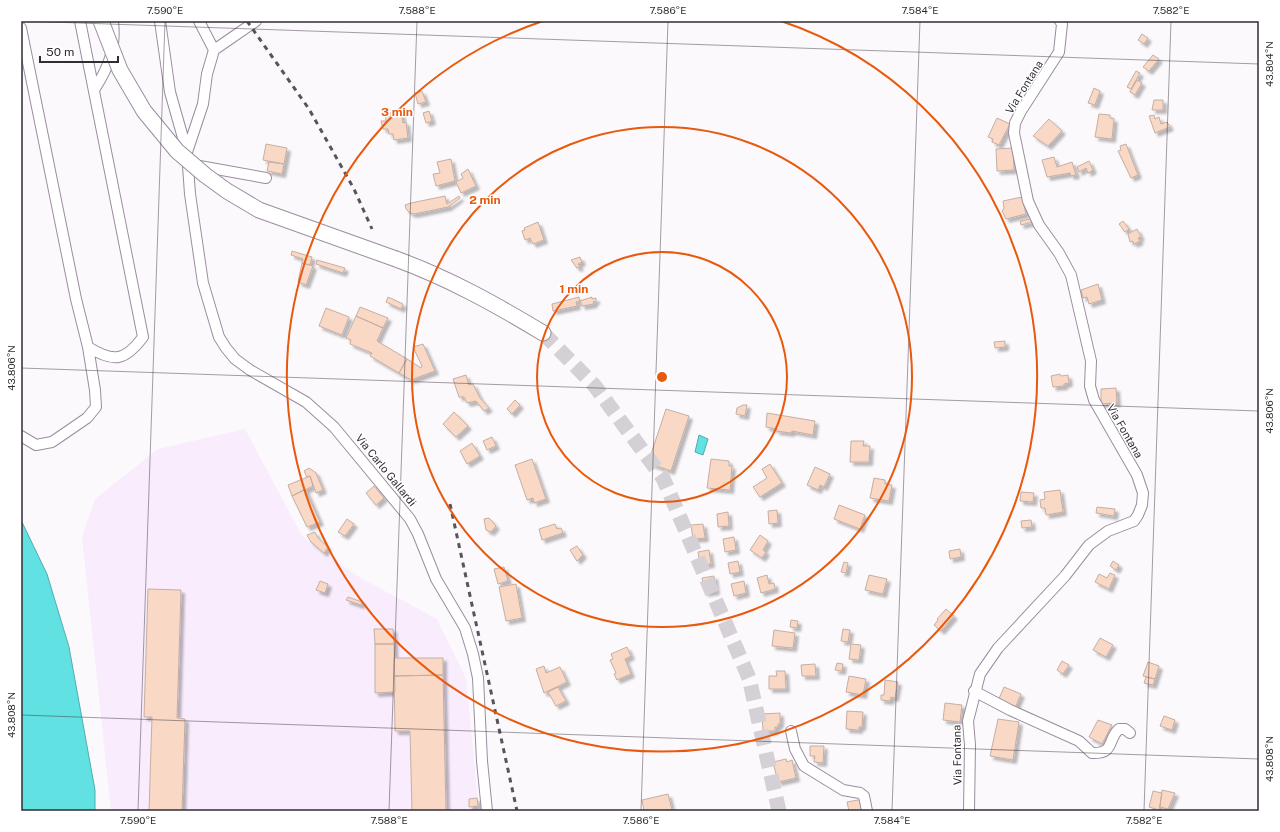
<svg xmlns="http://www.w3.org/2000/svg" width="1280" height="832" font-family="'Public Sans',sans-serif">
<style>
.built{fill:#f8ecfd}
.water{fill:#61e1e2;stroke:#53abae}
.building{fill:#f9d8c5;stroke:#c5aea2;filter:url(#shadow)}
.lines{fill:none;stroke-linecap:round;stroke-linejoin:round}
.highway-tunnel{stroke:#d4d0d5;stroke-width:15;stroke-dasharray:15 8;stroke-linecap:butt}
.minor-casing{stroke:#9a8da0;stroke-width:12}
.highway-casing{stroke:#9a8da0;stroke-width:17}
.minor{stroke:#fff;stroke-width:10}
.highway{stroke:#fff;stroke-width:15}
.rail{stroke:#59545b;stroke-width:3;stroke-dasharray:5 5;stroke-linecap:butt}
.highway-bridge-casing{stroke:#9a8da0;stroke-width:17;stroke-linecap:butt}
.highway-bridge{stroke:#fff;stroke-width:15}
.ticks{fill:none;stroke:#322d35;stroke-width:1;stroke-opacity:0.45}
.ring{fill:none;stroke:#e8590c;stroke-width:2}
.labels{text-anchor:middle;stroke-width:3;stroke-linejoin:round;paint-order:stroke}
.street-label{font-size:11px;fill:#322d35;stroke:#fff}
.centre{fill:#e8590c;stroke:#fff;stroke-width:2}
.ring-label{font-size:12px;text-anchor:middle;font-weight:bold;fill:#e8590c;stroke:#fff;stroke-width:3;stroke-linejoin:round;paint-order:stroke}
.neatline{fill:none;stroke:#322d35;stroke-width:1.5}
.ticks-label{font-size:10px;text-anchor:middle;fill:#322d35}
</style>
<defs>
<filter id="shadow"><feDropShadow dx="3.5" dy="3.5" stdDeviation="1" flood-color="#0004"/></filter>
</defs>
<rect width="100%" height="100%" fill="#fcf9fd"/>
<path class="built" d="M245,429L302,536L359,577L437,619L466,678L478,800L477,811H111L82,537L95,499L158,449Z"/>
<path class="water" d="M699,435L708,439L703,455L695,452Z
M21,520L47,574L69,647L95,790V811H21Z"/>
<path class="building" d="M1142,34L1148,38L1144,44L1138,40Z
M1153,55L1159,59L1149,71L1143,67Z
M1136,71L1140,73L1131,89L1127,87Z
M1137,80L1142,83L1135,95L1130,92Z
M1094,88L1100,91L1095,105L1088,103Z
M422,91L426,102L418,104L415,93Z
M1154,100H1163V110H1152Z
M401,111L403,123L406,122L408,138L394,140L393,134H389L388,129H383L381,121H386L385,114Z
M429,111L432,121L426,123L423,113Z
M1099,114L1110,115V118L1114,119L1112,139L1095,137Z
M1154,115L1155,119L1159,117L1161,124L1167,122L1170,127L1155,133L1149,116Z
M997,118L1010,124L999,145L992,142L993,139L988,137Z
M1049,119L1062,131L1048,146L1033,136Z
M266,144L287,148L284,164L263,160Z
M1126,144L1138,175L1131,178L1118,151L1121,150L1120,146Z
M1013,148L1014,170L997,171L996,149Z
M1054,157L1057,167L1072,162L1076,175L1071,176L1070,173L1047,177L1042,160Z
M451,159L455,181L436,186L433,174L440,173L437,162Z
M1089,161L1093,170L1088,173L1086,168L1079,172L1077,167Z
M269,162L284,164L282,174L267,171Z
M468,169L476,186L461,193L456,182L463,178L461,174Z
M445,196L447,204L459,196L460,198L448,207L414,214L410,213L406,209L405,205L411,203Z
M1022,197L1026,214L1006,219L1002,211L1004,208L1003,201Z
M1030,219L1033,222L1021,225L1020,221Z
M1123,221L1129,229L1125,232L1119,224Z
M538,222L544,240L533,244L530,238L525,240L522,231L525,230L524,228Z
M1137,229L1141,237L1138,238L1140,241L1134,244L1133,241L1130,242L1128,234Z
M292,251L312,257L310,265L302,263L303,259L291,255Z
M580,257L582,262L578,264L580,267L577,268L571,260Z
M317,260L345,268L343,273L316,264Z
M302,263L313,266L306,285L298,282Z
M1098,284L1102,300L1089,304L1087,297L1083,298L1081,290Z
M388,297L403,304L401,309L386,302Z
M579,297L580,301L576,302L577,306L553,311L552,304Z
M592,297V299L596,298V301L593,302L594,304L582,306L580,301Z
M360,307L388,318L383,328L356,316Z
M326,308L349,317L342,335L319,326Z
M356,316L383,328L377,341L407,359L399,373L370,356L372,353L350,344L351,340L346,338Z
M1005,341V347L995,348L994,342Z
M423,344L435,371L411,380L399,373L407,359L421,368L422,366L413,347Z
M1060,374L1061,376L1068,375L1069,383L1064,384V386L1053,387L1051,376Z
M466,375L469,385L473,384L480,398L489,408L484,411L476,401L467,403L464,397H459L453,379Z
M1116,388L1117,403L1101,404V389Z
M515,400L520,405L512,414L507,409Z
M743,405H747L745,416L736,414L737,408Z
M666,409L689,416L671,471L648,463Z
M454,412L468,426L456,437L443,424Z
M767,413L815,421L813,435L792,431L791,433L776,431L777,429L766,427Z
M492,437L496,446L487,450L483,441Z
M851,441H864L863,446H870L869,462H850Z
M472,443L480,456L467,464L460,451Z
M532,459L546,499L534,503L533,498L527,500L515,465Z
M711,459L729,461V466H732L730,490L707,488Z
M770,464L782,483L760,497L753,487L767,478L762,469Z
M815,467L830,474L824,487L820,485L818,490L807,485Z
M309,468L316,473L323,490L316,493L310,476L307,477L304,471Z
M310,476L313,486L292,496L288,485Z
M874,478L885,480V484L892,485L889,501L870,498Z
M374,486L384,498L376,505L366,493Z
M305,489L320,522L307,527L292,496Z
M1060,490L1063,512L1046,515L1045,508H1041L1040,500L1045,499L1044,492Z
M1021,492L1034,493L1033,502L1020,501Z
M839,505L865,515L860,529L834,519Z
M1097,507L1115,509L1114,516L1096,513Z
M777,510L778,523L769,524L768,511Z
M728,512L729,526L718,527L717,514Z
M489,518L496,526L491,532L486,530L484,519Z
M347,519L354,524L345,536L338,532Z
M1031,520L1032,527L1022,528L1021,521Z
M555,524L557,529L561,528L563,533L542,540L539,529Z
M703,524L705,538L693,539L691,525Z
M315,532L318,538L328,547L324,553L311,542L307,535Z
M760,535L768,541L763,550L766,552L762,558L750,550Z
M734,537L736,550L725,552L723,539Z
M577,546L583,555L577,561L570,550Z
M960,549L961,557L950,559L949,551Z
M709,550L711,564L700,565L698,552Z
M738,561L740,572L730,574L728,563Z
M1113,561L1119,565L1116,570L1110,566Z
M844,562L848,563L846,573L841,572Z
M504,567L508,581L498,584L494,569Z
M1110,573L1115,575L1109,589L1095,582L1099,574L1107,578Z
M767,575L769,584L774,583L775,589L761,593L757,578Z
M869,575L887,579L883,594L865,590Z
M714,576L716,591L705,593L702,578Z
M320,581L328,584L325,593L316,590Z
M744,581L746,593L734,596L731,584Z
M516,584L522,618L506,621L499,587Z
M148,589L181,590L177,718L185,719L182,811H149L152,717H144Z
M348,597L362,602L361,605L346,600Z
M946,609L954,616L941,631L934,625L938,620L937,619Z
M791,620L798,621L797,628L790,627Z
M374,629H393L394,644H375Z
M843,629L850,630L848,642L841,641Z
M774,630L795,633L793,648L772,646Z
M1100,638L1113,645L1106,657L1093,650Z
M375,644H394L395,692L375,693Z
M851,644L861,645L859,660L849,659Z
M627,647L631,656L625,659L631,674L617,680L614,674L616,673L610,660L613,659L611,654Z
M394,658H443V675L394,676Z
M1062,661L1069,665L1063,674L1057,670Z
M1148,662L1159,666L1155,679L1143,676Z
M837,663L843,664L842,671L835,670Z
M815,664L816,676H802L801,665Z
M544,666L546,673L560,667L567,682L544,693L536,669Z
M776,671H785L786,689H769V676H777Z
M443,675L446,811H412L410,731H395L394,676Z
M849,676L866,679L863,695L846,692Z
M1146,677L1155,679L1153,685L1144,683Z
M885,680L898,682L895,698L891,697L890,701L881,700V695H884Z
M558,687L566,701L556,706L548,692Z
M1004,687L1021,694L1015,708L998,701Z
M945,703L962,705L960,722L943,720Z
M847,711L863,712L862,727H859V730L846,729Z
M780,713V724H778V727H775V731H763L762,714Z
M1164,716L1175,720L1172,730L1160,726Z
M998,719L1019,722L1013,760L990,756Z
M1098,720L1112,725L1102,744L1089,737Z
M810,746H824L823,763L814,762L815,756H810Z
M786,759L787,762L792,760L796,778L778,782L773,762Z
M1162,790L1175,793L1168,809L1160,807Z
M1153,791L1162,793L1159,810L1149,807Z
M668,794L672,810L644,811L642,800Z
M477,798L478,806L469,807V799Z
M863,799L865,811H849L847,802Z"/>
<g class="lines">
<path class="highway-tunnel" d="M543,333L594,385L663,478L749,678L779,811"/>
<defs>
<path id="minor" d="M160,21L170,92L187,152L190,194L203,283L219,337L226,348L235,359L250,370L306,402L334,427L410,519L418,534L436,579L465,628L473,654L478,678L482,761L487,811
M199,21L214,50
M21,28L76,299L88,347C114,363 125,361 143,337L80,21
M94,90C109,67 116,49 113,21
M187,152L203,104L207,74L214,50L256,21
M194,165L266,178
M21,436L36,445L52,442L87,418L96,407L95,390L88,347
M974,691L1010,710L1079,741L1092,753C1115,754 1107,740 1119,729H1125L1130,733
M791,731L795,749L804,766L843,790L860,793L864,796L867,811
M969,811L970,745L968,721L980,674L998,648L1065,576L1089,545L1108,531L1134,521L1138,515L1142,505L1143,493L1137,475L1094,400L1090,386L1091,361L1071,275L1059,253L1039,225L1028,201L1014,133L1015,123L1021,111L1059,52L1062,24L1060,21"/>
<path id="highway" d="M396,259C448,278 495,304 543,333"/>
</defs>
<use href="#minor" class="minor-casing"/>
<use href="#highway" class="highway-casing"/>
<use href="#minor" class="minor"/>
<use href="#highway" class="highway"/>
<path class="rail" d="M247,21L309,109L354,189L372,229
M450,504L517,811"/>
<defs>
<path id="highway-bridge" d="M101,21L120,70L144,111L177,151L205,175L227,191L259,210L396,259"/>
</defs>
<use href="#highway-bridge" class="highway-bridge-casing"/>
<use href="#highway-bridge" class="highway-bridge"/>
</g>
<path class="ticks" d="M22,21L1259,64M21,368L1259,411M21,715L1259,759M138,811L165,21M389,811L417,21M641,811L668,21M892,811L920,21M1144,811L1171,21"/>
<g class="ring">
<circle cx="662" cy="377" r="125"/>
<circle cx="662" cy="377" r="250"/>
<path d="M781 21A375 375 0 1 1 543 21"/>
</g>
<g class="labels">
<g class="street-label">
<text transform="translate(1024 87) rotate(-58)" y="4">Via Fontana</text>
<text transform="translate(1125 431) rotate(60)" y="4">Via Fontana</text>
<text transform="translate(386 470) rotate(51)" y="4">Via Carlo Gallardi</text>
<text transform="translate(957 755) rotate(-91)" y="4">Via Fontana</text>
</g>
</g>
<circle cx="662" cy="377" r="6" class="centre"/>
<g class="ring-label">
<text x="397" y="116">3 min</text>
<text x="485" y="204">2 min</text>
<text x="574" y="293">1 min</text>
</g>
<rect width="1280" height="832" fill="none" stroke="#ffffff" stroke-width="44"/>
<path d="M40 56v6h78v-6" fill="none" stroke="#322d35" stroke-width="2"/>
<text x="46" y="56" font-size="12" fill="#322d35" stroke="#ffffff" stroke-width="3" paint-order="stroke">50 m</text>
<rect x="22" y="22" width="1236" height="788" class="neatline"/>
<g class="ticks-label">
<text x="165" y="14">7.590°E</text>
<text x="417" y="14">7.588°E</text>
<text x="668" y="14">7.586°E</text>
<text x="920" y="14">7.584°E</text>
<text x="1171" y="14">7.582°E</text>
<text transform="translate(1269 64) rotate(-90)" y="4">43.804°N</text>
<text transform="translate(11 368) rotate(-90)" y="4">43.806°N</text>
<text transform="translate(1269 411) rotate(-90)" y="4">43.806°N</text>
<text transform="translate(11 715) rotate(-90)" y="4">43.808°N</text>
<text transform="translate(1269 759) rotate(-90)" y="4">43.808°N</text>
<text x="138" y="824">7.590°E</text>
<text x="389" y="824">7.588°E</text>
<text x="641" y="824">7.586°E</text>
<text x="892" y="824">7.584°E</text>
<text x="1144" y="824">7.582°E</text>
</g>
</svg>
